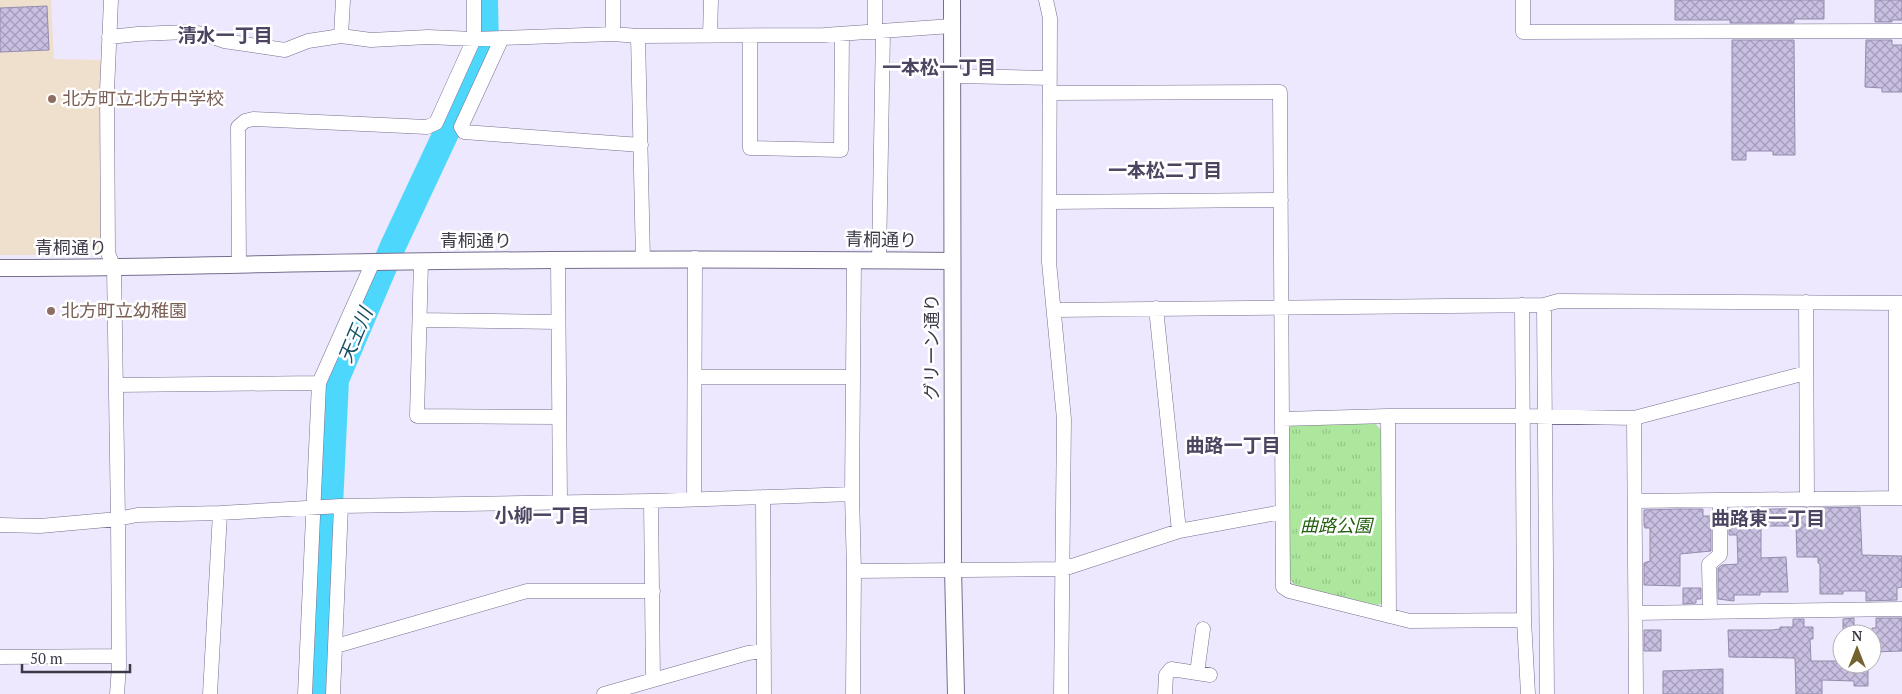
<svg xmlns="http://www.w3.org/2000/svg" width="1902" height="694" font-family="'PT Serif','Noto Sans JP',serif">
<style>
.education{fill:#efdfcd}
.park{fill:url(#park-tufts)}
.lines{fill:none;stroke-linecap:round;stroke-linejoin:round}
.river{stroke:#4ed7fd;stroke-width:26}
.building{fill:url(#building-cross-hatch);stroke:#958cad}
.minor-casing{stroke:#776e8e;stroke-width:15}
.tertiary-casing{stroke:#776e8e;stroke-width:18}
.minor{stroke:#fff;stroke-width:14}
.tertiary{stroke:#fff;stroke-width:16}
.education-dot{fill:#8d6e63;stroke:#fff;stroke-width:2}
.labels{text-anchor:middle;stroke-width:5;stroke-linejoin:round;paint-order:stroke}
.education-label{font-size:18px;fill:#785e54;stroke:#fff;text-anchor:start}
.street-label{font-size:18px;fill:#3d3947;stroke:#fff}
.park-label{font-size:18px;font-style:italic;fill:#235f0e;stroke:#fff}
.neighbourhood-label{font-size:19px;font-weight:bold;fill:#4c4461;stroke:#fff}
.water-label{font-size:19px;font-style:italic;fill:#164f5f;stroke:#fff}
</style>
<defs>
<pattern id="park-tufts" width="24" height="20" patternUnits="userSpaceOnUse" patternTransform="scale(1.25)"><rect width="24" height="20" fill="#ace79d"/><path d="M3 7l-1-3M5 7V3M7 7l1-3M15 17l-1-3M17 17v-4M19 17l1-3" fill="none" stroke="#95c789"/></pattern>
<pattern id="building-cross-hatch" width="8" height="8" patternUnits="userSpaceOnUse" patternTransform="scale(1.25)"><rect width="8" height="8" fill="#c8bfe1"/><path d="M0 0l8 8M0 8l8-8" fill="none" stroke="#a49cb8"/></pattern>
</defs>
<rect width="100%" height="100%" fill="#ede8fe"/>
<path class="education" d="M0,0H51L54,59L103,60L102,251H58V255H0Z"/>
<path class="park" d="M1375,423L1381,430L1384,603L1377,605L1296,586L1290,580L1289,428L1294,424Z"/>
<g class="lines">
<path class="river" d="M321,694L336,380L393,246L486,48L485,0"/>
</g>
<path class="building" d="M1675,0H1824V19H1794V23H1730V20H1675Z
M1875,0H1902V20H1892V22H1875Z
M47,6L49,50L0,52V8Z
M1732,40H1794L1795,155H1773V151H1746V160H1732Z
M1866,40H1892V45H1902V92H1882V88L1865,87Z
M1860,507L1862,555L1902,556V587L1897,588V600L1866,601V591H1843V594H1820V564L1818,563V557H1797L1796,526H1761V558L1786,557L1788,592H1760V595H1734V601L1718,599V568L1722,565L1738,564L1737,535H1729V523H1734V510Z
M1678,509H1703V516H1711V551L1680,554V586L1644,585V563L1650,561V528H1645L1644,525V510Z
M1683,588H1701V599H1696V603L1683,604Z
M1854,618V634H1843V619Z
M1876,618H1902V651L1872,652V628H1876Z
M1793,619H1804V627H1813V639H1810L1811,661H1842V667H1868V686H1854V681L1822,680V694H1796L1795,658L1729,657L1728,630H1772L1780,629V627H1793Z
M1644,630H1661V651H1644Z
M1723,669V694H1663V671Z"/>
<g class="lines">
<defs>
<path id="minor" d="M111,0L107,91L108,253L114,268L118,519L119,666L117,694
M875,0V32
M1046,0L1050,18L1049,262L1064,419L1061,694
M1523,0V32L1902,31
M613,34V0
M341,36L343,0
M638,36L643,260
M710,36L711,0
M750,36V148L841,150L842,34
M109,37L138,34L188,32L204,34L224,41L285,50L308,41L341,36L371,40L428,37L474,39L613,34L638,36L824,35L952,26
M502,38L461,127L464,132L641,145
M952,76L1050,78
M1050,93L1280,92L1283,587L1289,591L1410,621L1524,620
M1050,202L1281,200
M879,260L883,32
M558,261L560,502
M421,262L417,416L559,417
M239,265L238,127L245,121L253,119L427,127L436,123L474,39V0
M1806,302L1807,500
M1896,303V498
M1522,305L1524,620L1528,694
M1544,305L1547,694
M1156,308L1179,531
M1054,310L1544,305L1558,301L1902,303
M420,320L558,322
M695,377H853
M116,385L319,383
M1388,416L1389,616
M1634,418L1636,694
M1282,419L1388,416H1523L1634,418L1806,373
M763,497L764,694
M694,499L695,258
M651,501L653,680
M1635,501L1902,498
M0,525L40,526L118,519L137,515L220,513L341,506L651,501L852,494
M854,571L1063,569L1179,531L1282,512
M1710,612L1709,564L1720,555V500
M1636,613L1902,609
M336,646L527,591H653
M0,657L119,656
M1197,673L1203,629
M210,694L220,513
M305,694L319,383L373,262
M333,694L341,506
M604,694L748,653L764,651
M853,694L854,571L852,494L854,260
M1165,694L1166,675L1171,669L1210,675"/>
<path id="tertiary" d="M952,0L953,569L956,694
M0,268C124,268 249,264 373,262C566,259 759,259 952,261"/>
</defs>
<use href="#minor" class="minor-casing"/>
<use href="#tertiary" class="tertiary-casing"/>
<use href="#minor" class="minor"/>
<use href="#tertiary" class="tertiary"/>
</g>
<g class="education-dot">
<circle cx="52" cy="99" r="5"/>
<circle cx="51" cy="311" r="5"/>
</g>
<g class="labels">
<g class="education-label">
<text x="62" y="105">北方町立北方中学校</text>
<text x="61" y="317">北方町立幼稚園</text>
</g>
<g class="street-label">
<text transform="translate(881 240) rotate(1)" y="6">青桐通り</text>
<text x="476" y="247">青桐通り</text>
<text x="71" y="254">青桐通り</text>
<text transform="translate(932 347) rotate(-90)" y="6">グリーン通り</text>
</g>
<g class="park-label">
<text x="1336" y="532">曲路公園</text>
</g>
<g class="neighbourhood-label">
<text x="225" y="42">清水一丁目</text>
<text x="939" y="74">一本松一丁目</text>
<text x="1165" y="177">一本松二丁目</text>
<text x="1233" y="452">曲路一丁目</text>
<text x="542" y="522">小柳一丁目</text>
<text x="1768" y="525">曲路東一丁目</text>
</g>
<g class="water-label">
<text transform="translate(355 335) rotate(-67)" y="7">天王川</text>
</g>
</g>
<g transform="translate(1857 649)"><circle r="24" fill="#ffffff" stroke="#b1b0b5"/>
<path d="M0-4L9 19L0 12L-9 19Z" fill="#716230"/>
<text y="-8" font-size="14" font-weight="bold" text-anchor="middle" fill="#3d3947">N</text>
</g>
<path d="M22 664v8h108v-8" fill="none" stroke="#3d3947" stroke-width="2.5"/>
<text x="30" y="664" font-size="15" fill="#3d3947" stroke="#ffffff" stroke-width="4" paint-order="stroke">50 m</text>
</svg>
